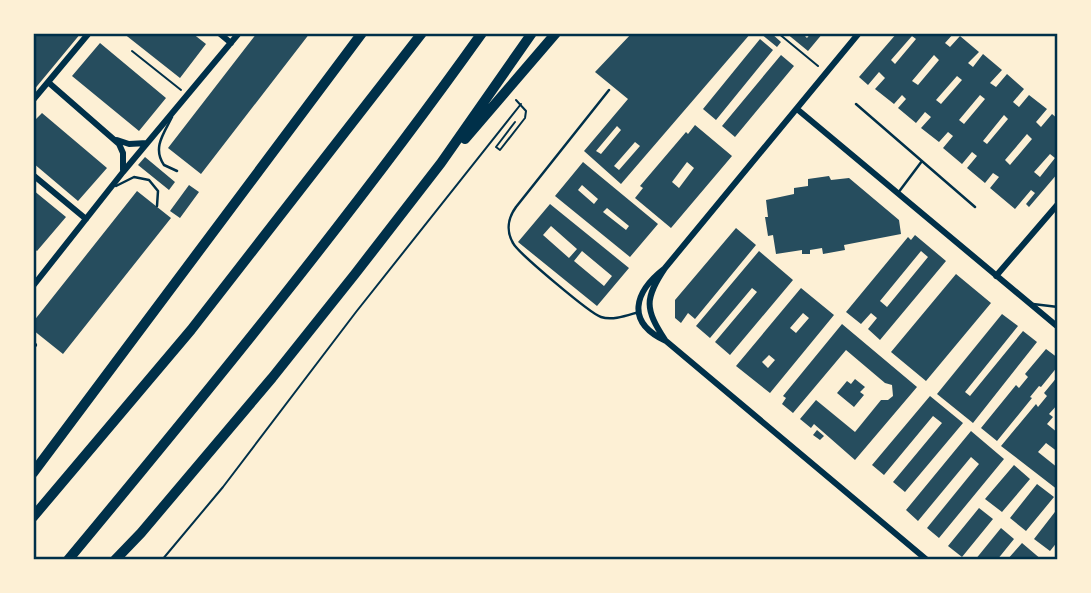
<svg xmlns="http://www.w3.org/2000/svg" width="1091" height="593" font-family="Georgia,serif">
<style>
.building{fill:#264d5e;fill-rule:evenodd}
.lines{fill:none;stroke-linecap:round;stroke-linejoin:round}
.path{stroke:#003049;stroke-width:2}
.service{stroke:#003049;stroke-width:2.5}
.minor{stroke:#003049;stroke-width:6}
.motorway{stroke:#003049;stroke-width:10}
.neatline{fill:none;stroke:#003049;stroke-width:2.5}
</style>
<rect width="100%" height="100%" fill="#fdf0d5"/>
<path class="building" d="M36,33H81L33,91V36Z
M123,33H192L206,44L180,78Z
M257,33H310L201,174L168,148Z
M632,33H751L621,184L584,151L628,99L595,72ZM617,126L621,130L601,154L596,151ZM635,142L640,146L619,170L614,166Z
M760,33H771L781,42L777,47Z
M786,33H802L807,38L811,33H823L808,51Z
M897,33H954L945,43L950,47L960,36L979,52L968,63L973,67L983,54L1002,70L990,83L996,87L1007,74L1024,89L1013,102L1019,107L1029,95L1047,109L1036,122L1041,127L1052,114L1058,119V173L1029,207L1026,204L1035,193L1031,190L1015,209L990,188L999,177L993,173L985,183L967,168L977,156L972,152L962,164L943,148L953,136L948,132L939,142L921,128L931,117L925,112L916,123L898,108L906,99L902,95L894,104L875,89L885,78L879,72L868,85L859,77ZM912,36L916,39L895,64L891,60ZM934,55L939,60L918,85L912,81ZM957,76L962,80L941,104L936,100ZM980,95L985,99L964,124L959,120ZM1004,115L1008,119L987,144L983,141ZM1027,134L1032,139L1010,165L1005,160ZM1050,154L1055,158L1040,177L1034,172Z
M760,39L773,50L716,120L703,109Z
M100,43L166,98L139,131L72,76Z
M781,55L794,66L735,137L722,126Z
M42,113L107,168L78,201L33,163V122Z
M695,125L732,156L671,228L635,198L643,188L640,186L686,132L688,134ZM687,162L694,168L679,188L672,182Z
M145,157L175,182L169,190L138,165Z
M583,162L658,224L630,257L555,196ZM582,185L598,199L594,204L578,190ZM607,208L629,226L626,230L603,212Z
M829,176L831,180L849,178L899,220L901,234L844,245L845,250L823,254L822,248L810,250V254H802V250L776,254L773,235L768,236L765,217H768L766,200L794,194V188L808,186V179Z
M189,185L199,192L180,218L170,211Z
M33,190L66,217L37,251L33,248Z
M137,191L171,218L63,354L33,330V322Z
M550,204L629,268L597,306L518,242ZM551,226L577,249L569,258L543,235ZM582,251L612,276L604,286L574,261Z
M736,228L756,245L695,319L688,313L681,323L675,318V300Z
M915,235L946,261L880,340L868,329L877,318L871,313L861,324L846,312L908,237L911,240ZM921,251L928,257L887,307L880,301Z
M759,251L793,280L730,355L715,342L757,292L752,288L710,338L696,326Z
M956,274L991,303L926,381L891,352Z
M801,288L834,315L770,393L736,366ZM803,313L809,318L796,333L790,328ZM769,355L775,360L768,368L762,362Z
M1002,314L1018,326L965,392L970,396L1023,331L1037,342L973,423L937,394Z
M842,324L917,387L855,460L814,424L811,428L800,419L816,400L855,432L881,400H888L893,396L892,385L885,383L846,350L793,413L782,404L786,398L783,396Z
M1046,349L1058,358V366L1041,387L1039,386L1030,397L1032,398L997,441L981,428L1016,385L1019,388L1028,377L1025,374Z
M1058,376V404L1049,414L1053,417L1047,424L1058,433V452L1046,443L1038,452L1058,468V490L1001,446L1036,404L1038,407L1047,396L1044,393Z
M855,379L865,387L860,392L864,395L854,407L837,393L847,381L851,384Z
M930,396L963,423L905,492L893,482L942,423L933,416L884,475L872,465Z
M817,430L824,436L820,440L813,435Z
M971,431L1004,459L939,538L927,528L979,464L971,457L918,521L906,510Z
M1014,465L1030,479L1002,512L985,499Z
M1037,484L1054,497L1026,531L1010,518Z
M979,508L993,519L962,557L948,546Z
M1058,508V541L1050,551L1034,539Z
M1001,528L1014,539L997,560H975Z
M1022,543L1042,560H1007Z"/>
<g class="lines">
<path class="path" d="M778,33L818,66
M132,51L181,90
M515,122L496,147L500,150L525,118L526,111L516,100
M162,560L223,487L356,312L521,104"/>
<path class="service" d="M609,90L516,207C508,218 506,231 513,243C518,253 591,314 601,317C613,321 628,315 639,312
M856,104L975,207
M172,117C164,133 152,148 164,165L177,171
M116,186L134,177L149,180L158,191L157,206
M898,193L922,161
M1033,304L1058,307"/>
<path class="minor" d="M219,33L231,43
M48,82L119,144L123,153V170
M33,100L89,33
M797,109L1058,327
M117,140L129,144L147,143
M33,175L86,219
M665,268C634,292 625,322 666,341L927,560
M996,276L1058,204
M33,286L123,172L239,33
M665,340C645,309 644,299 665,268L859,33
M33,346L34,345"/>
<path class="motorway" d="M465,139L556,33
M33,473L362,33
M33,517L191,330L422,33
M68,560C211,388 352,215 482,33
M115,560L141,533L272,378L355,274L441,163L532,33"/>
</g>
<rect width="1091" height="593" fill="none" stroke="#fdf0d5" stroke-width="70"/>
<rect x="35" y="35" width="1021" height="523" class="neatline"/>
</svg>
